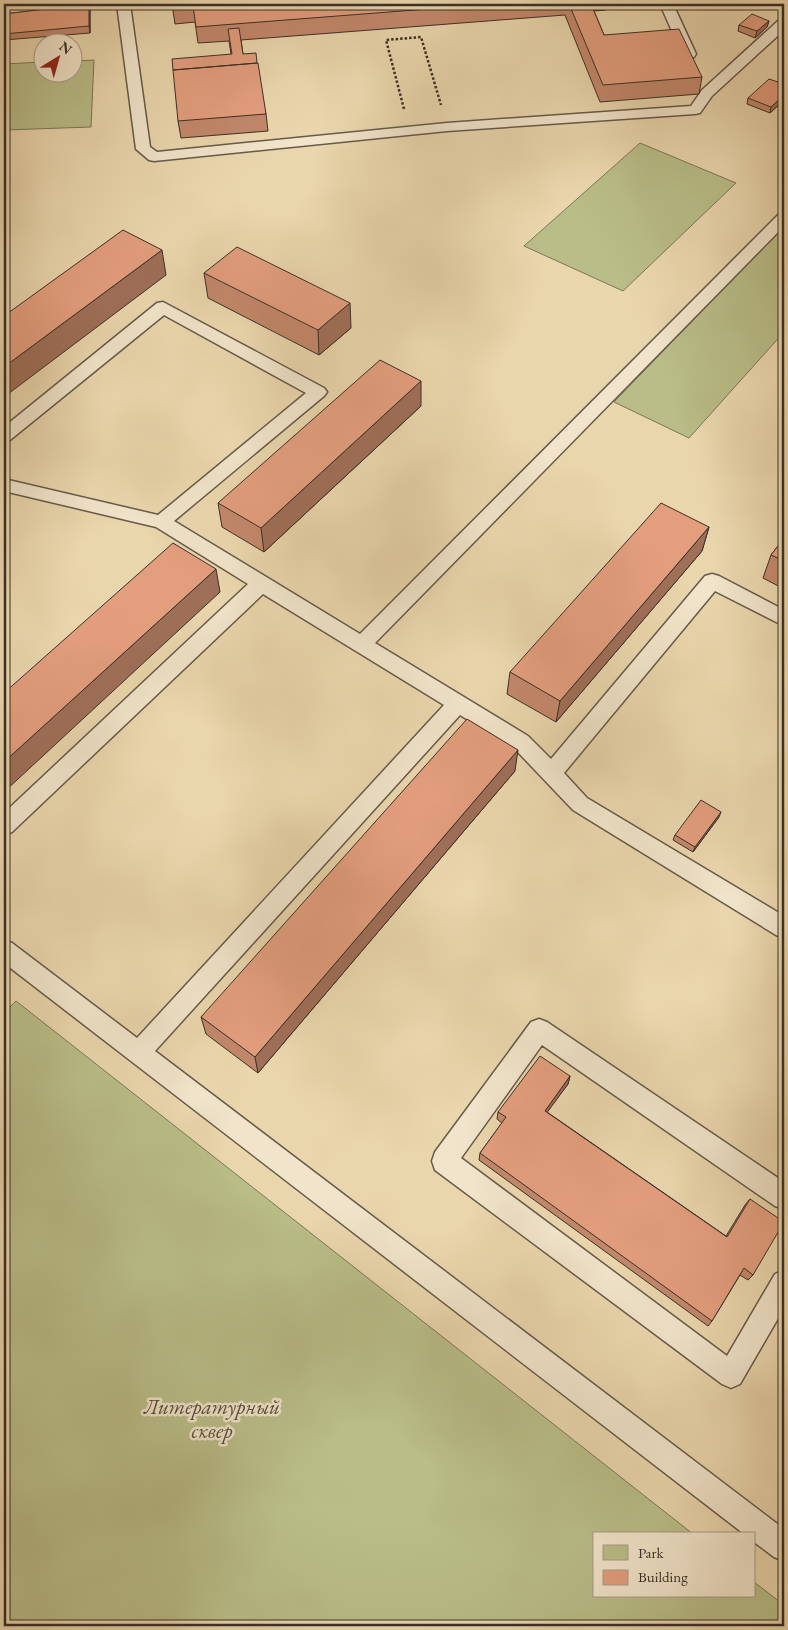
<svg xmlns="http://www.w3.org/2000/svg" width="788" height="1630" font-family="'EB Garamond',serif">
<style>
.green{fill:#b9bd88;stroke:#7a7658}
.lines{fill:none;stroke-linecap:round;stroke-linejoin:round}
.lane-casing{stroke:#665a49;stroke-width:3}
.path{stroke:#3a3028;stroke-width:2.5;stroke-dasharray:2.5 2;stroke-linecap:butt}
.lane{fill:#f1e4ca;fill-rule:evenodd}
.wall{fill:#c3886c;stroke:#3a3028}
.shaded-wall{fill:#9f6f58;stroke:#3a3028}
.building{fill:#e39e7e;stroke:#3a3028}
.labels{text-anchor:middle;stroke-width:5;stroke-linejoin:round;paint-order:stroke}
.near-park-label{font-size:21px;font-style:italic;fill:#534c3b;stroke:#f1e4ca}
</style>
<rect width="100%" height="100%" fill="#ead6ad"/>
<filter id="stains"><feTurbulence type="fractalNoise" baseFrequency=".004" numOctaves="4"/><feColorMatrix values="0 0 0 0 .2 0 0 0 0 .09 0 0 0 0 .02 0 0 0 .5 -.17"/></filter>
<radialGradient id="worn" r=".72"><stop offset=".6" stop-color="#630" stop-opacity="0"/><stop offset="1" stop-color="#630" stop-opacity=".3"/></radialGradient>
<path class="green" d="M94,60L91,127L4,130V64L42,62V72H72L73,61Z
M640,143L736,183L623,291L524,246Z
M784,226V332L689,438L614,402Z
M16,1001L693,1534H594V1596H754V1582L784,1605V1626H4V1013Z"/>
<g class="lines">
<defs>
<path id="lane" d="M117,4H130L150,147L157,152L447,123L691,106L702,90L779,20L784,19V30L712,96L700,113L695,114L447,131L154,161L149,160L136,149Z
M660,4H673L696,54L694,57L689,58L682,54Z
M784,212V226L375,643L528,736L551,759L705,576L712,574L719,576L784,610V626L715,591L564,773L587,798L784,916V938L776,935L573,810L514,748L460,715L155,1051L784,1529V1561L774,1557L754,1542V1534H744L4,963V940L12,943L137,1038L444,705L263,594L12,832L4,835V813L248,584L156,527L4,491V479L158,515L306,393L164,315L10,440L4,442V427L157,303L163,302L324,388L327,392L324,396L174,521L360,634L779,214Z
M539,1019L547,1022L784,1182V1209L775,1206L542,1045L461,1158L727,1356L775,1274L784,1270V1308L740,1384L731,1388L722,1384L435,1170L432,1161L435,1152L531,1022Z"/>
</defs>
<use href="#lane" class="lane-casing"/>
<path class="path" d="M404,109L386,40L421,37L441,105"/>
<use href="#lane" class="lane"/>
</g>
<path class="wall" d="M90,4V33L4,40V14Z
M172,4H607L606,10L594,11L604,35L702,77L699,94L600,102L565,15L241,40L243,54L266,114L268,131L181,138L178,121L231,54L229,41L198,43L195,22L175,24Z
M769,21L767,27L755,38L738,31L739,25Z
M784,84V100L770,113L747,104L748,98Z
M204,273L351,328L319,355L208,298Z
M421,406L264,552L222,527L218,503Z
M709,527L702,551L556,722L507,694L510,672Z
M784,538V589L763,578L771,555Z
M515,771L258,1073L206,1034L201,1017Z
M719,817L693,852L673,840L675,835Z
M570,1076L568,1084L547,1112L726,1236L745,1205L750,1199L753,1275L748,1280L740,1275L712,1321L708,1326L479,1160L480,1153L502,1123L497,1119L498,1112Z"/>
<path class="shaded-wall" d="M89,4H90V33L89,26Z
M769,21L767,27L755,38L757,31Z
M784,95V100L770,113L771,107Z
M162,250L166,275L4,397V367Z
M350,303L351,328L319,355L318,330Z
M421,381V406L264,552L261,528Z
M709,527L702,551L556,722L560,701Z
M216,569L220,592L4,792V762Z
M518,750L515,771L258,1073L255,1057Z
M721,812L719,817L693,852L695,847Z
M570,1076L568,1084L543,1118L545,1111Z"/>
<path class="building" d="M54,4H89V26L4,34V14L54,8Z
M172,4H492L196,27L193,6L173,7Z
M569,4H591L604,35L679,29L702,77L603,85Z
M752,14L769,21L757,31L739,25Z
M239,28L243,54L256,53L257,63L173,70L172,59L232,54L228,29Z
M258,63L266,114L178,121L173,70Z
M769,79L784,84V95L771,107L748,98Z
M123,230L162,250L4,367V316Z
M237,247L350,303L318,330L204,273Z
M380,360L421,381L261,528L218,503Z
M661,503L709,527L560,701L510,672Z
M784,538V561L771,555Z
M173,543L216,569L4,762V693Z
M467,719L518,750L255,1057L201,1017Z
M701,800L721,812L695,847L675,835Z
M540,1056L570,1076L545,1111L727,1237L750,1199L784,1222L753,1275L744,1268L712,1321L480,1153L506,1117L498,1112Z"/>
<g class="labels">
<g class="near-park-label">
<text x="212" y="1414">Литературный<tspan x="212" dy="24">сквер</tspan></text>
</g>
</g>
<rect width="788" height="1630" fill="none" stroke="#ead6ad" stroke-width="20"/>
<rect x="5" y="5" width="778" height="1620" fill="none" stroke="#3a3028" stroke-width="2.5"/>
<rect x="10" y="10" width="768" height="1610" fill="none" stroke="#3a3028"/>
<rect x="593" y="1532" width="162" height="65" fill="#f1e4ca" stroke="#a89c89"/>
<rect x="603" y="1545" width="25" height="15" fill="#b9bd88" stroke="#a89c89"/>
<text x="638" y="1558" font-size="15" fill="#3a3028">Park</text>
<rect x="603" y="1570" width="25" height="15" fill="#e39e7e" stroke="#a89c89"/>
<text x="638" y="1582" font-size="15" fill="#3a3028">Building</text>
<g transform="translate(58 58) rotate(37)"><circle r="24" fill="#f1e4ca" stroke="#a89c89"/>
<path d="M0-4L9 19L0 12L-9 19Z" fill="#8f2418"/>
<text y="-8" font-size="14" font-weight="bold" text-anchor="middle" fill="#3a3028">N</text>
</g>
<rect width="100%" height="100%" filter="url(#stains)"/>
<rect width="100%" height="100%" fill="url(#worn)"/>
</svg>
